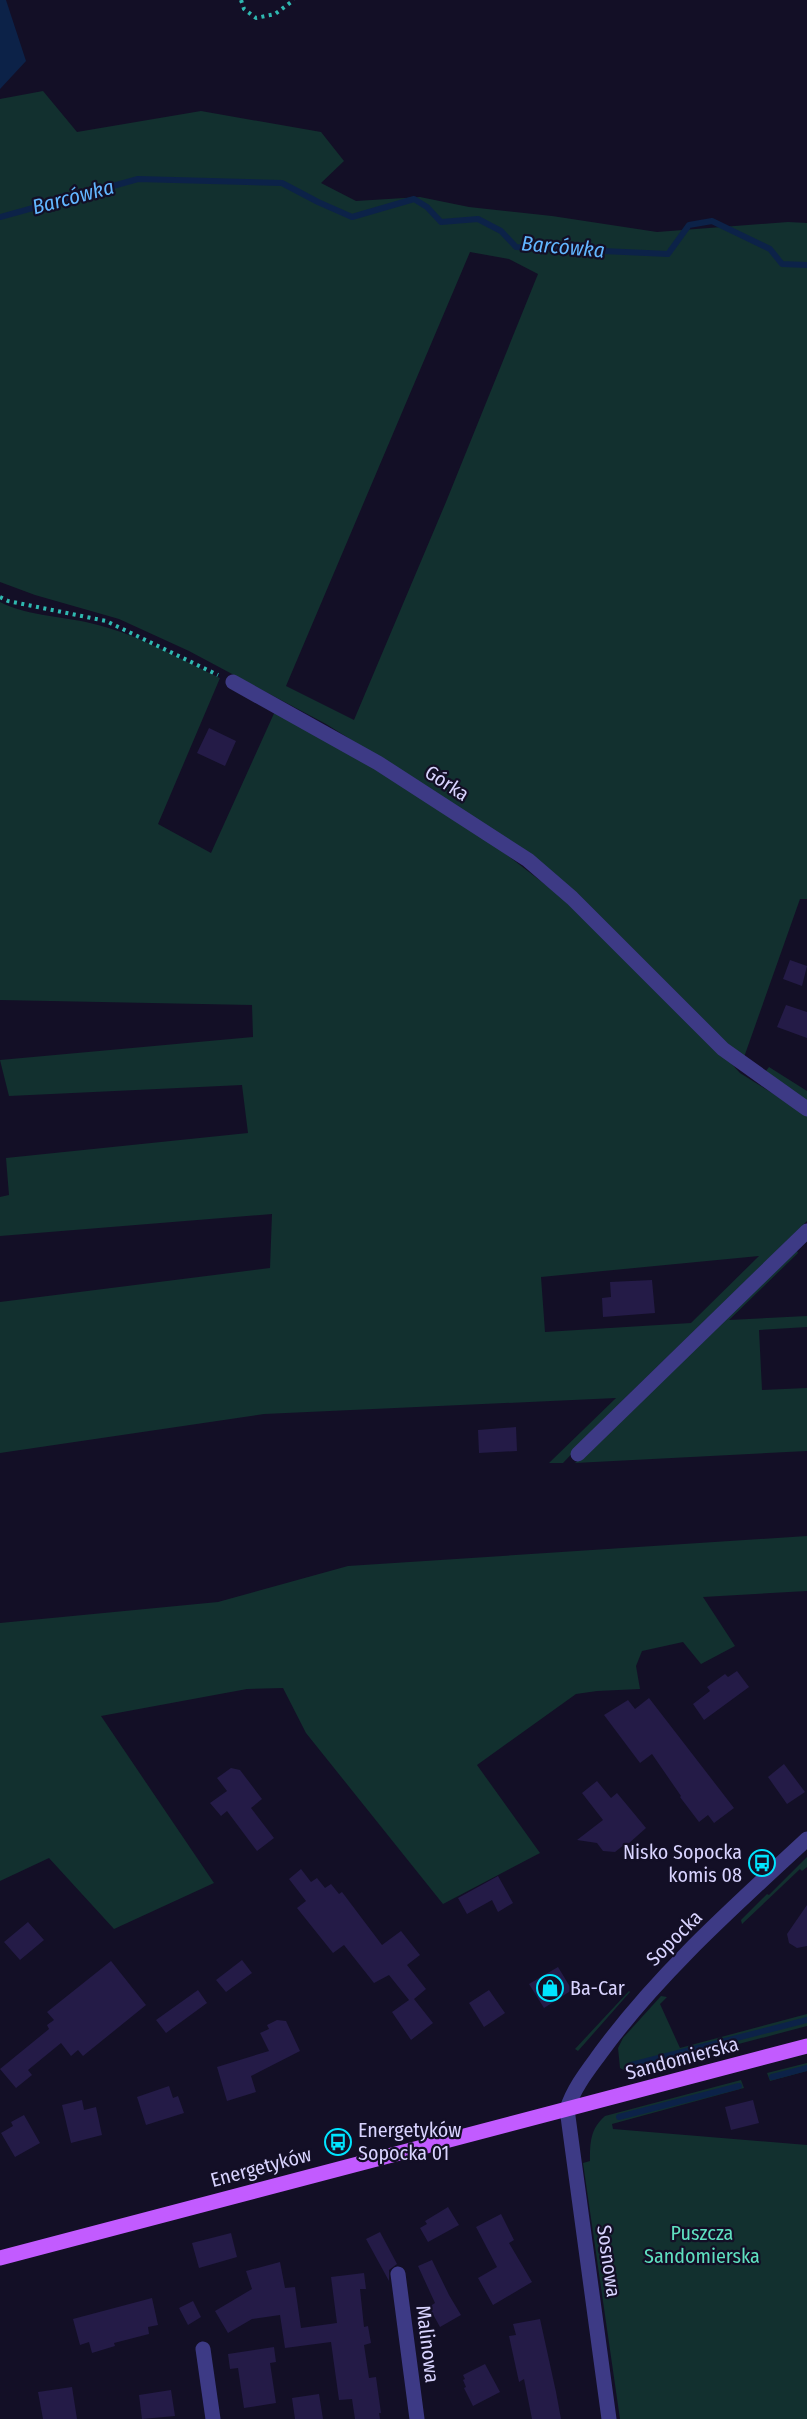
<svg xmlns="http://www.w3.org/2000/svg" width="807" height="2419" font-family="'Fira Sans Condensed',sans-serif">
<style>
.green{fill:#12302f;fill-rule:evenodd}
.water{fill:#0c2248}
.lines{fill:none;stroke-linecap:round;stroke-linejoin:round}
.stream{stroke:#0c2248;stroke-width:6}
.building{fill:#241b47}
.path{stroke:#2fb8b0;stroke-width:4;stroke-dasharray:3 4.5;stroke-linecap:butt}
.minor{stroke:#3d3a85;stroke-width:15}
.major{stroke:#c25bff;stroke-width:15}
.labels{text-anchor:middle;stroke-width:4.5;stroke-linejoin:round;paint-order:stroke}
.street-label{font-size:20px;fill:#d9d4ff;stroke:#130f26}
.poi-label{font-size:20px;fill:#d9d4ff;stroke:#130f26;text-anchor:start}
.park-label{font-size:20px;fill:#5fe0c0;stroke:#130f26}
.water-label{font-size:21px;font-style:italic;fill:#62b6ff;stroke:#130f26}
</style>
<rect width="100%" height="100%" fill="#130f26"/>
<path class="green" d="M43,91L77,132L201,111L321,132L344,161L321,183L356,201L420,197L469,207L552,216L657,232L788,222L807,223V899H800L743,1060L730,1062L740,1073L807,1115V1221L626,1397L563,1463H549L616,1398L264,1414L0,1453V1302L270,1268L272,1214L0,1236V1197L9,1195L6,1158L248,1133L242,1085L9,1096L0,1060L253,1037L252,1005L0,1000V602C30,617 66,616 98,625C141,636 180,659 220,678L158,824L211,853L276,709L335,743L498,848L577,909L598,916L433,791L326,724L189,651L119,619L35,595L0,582V99ZM470,252L509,259L538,274L446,502L354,720L286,686ZM759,1256L691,1323L545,1332L541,1277Z
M769,1067L807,1091V1102L763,1075Z
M796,1249L798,1253L729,1320L807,1316V1327L759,1330L762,1390L807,1388V1451L575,1463Z
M807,1536V1591L703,1597L735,1646L701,1664L683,1642L642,1651L636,1666L640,1689L597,1691L576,1694L477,1765L540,1853L443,1904L306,1733L283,1688L247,1689L101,1716L214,1883L114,1929L49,1858L0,1881V1623L218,1602L348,1566Z
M807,1857V1867L802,1871L800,1869L742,1924L741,1920L767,1894L769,1895Z
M629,1991L630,1992L578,2051L575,2049Z
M661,1996L667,1997L660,2004L680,2048L807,2014V2026L629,2073L620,2068L618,2048L623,2038Z
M807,2063V2071L770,2081L767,2073Z
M741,2080L744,2088L612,2124L613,2129L807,2145V2419H620L583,2163L590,2161C590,2143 590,2129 605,2116Z"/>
<path class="water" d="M0,0H6L26,61L0,89Z"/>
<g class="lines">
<path class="stream" d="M0,217L138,179L282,183L318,202L352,217L414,199L427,207L441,222L478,219L501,231L516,247L668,254L689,225L712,221L770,249L782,264L807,265
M631,2065L807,2020
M772,2077L807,2068
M619,2117L739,2086"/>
</g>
<path class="building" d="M209,728L236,741L225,766L197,753Z
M790,960L807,966L802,986L783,979Z
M786,1005L807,1012V1038L777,1027Z
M652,1280L655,1313L603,1317L602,1298L611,1297L610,1282Z
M516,1427L517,1451L479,1453L478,1430Z
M737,1671L749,1687L704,1720L693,1704L710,1691L707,1687L725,1674L728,1677Z
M649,1698L734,1808L714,1823L708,1815L699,1822L680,1797L681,1796L652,1754L640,1763L604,1715L628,1700L635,1709Z
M784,1764L805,1792L787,1804L768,1777Z
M231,1768L240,1770L262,1799L251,1808L274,1838L257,1851L227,1811L221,1816L210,1803L227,1791L217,1778Z
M597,1781L611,1798L617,1793L646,1828L628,1844H625L615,1852L603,1851L597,1843L577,1840L603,1820L582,1793Z
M301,1869L311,1882L317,1878L325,1888L331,1884L339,1894L342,1892L382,1945L401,1931L420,1955L407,1965L426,1989L414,1999L433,2023L411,2040L392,2012L409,2000L389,1975L374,1983L344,1945L333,1953L297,1908L306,1901L289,1879Z
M498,1876L513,1903L498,1912L492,1900L467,1914L458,1898Z
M807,1905V1946L797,1948L789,1943L787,1934Z
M28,1922L44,1940L20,1960L4,1942Z
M242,1960L252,1973L226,1992L216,1980Z
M111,1961L146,2005L83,2056L78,2050L71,2056L61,2043L28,2070L32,2075L16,2088L0,2069L49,2029L47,2025L54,2020L47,2012Z
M558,1967L572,1990L544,2008L529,1984Z
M198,1990L207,2003L166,2033L156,2020Z
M489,1990L505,2013L484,2027L469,2003Z
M277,2020L286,2021L300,2051L251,2076L256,2092L227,2101L217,2067L269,2051L260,2033L269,2029L267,2025Z
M169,2086L173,2098L178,2096L184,2113L146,2125L137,2097Z
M82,2100L84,2110L96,2107L102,2135L71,2143L62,2105Z
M753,2100L759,2123L731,2130L725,2107Z
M24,2115L40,2143L15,2157L1,2133L13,2126L11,2122Z
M448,2207L459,2225L428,2242L420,2228L427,2224L425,2221Z
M501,2214L514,2240L509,2243L532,2282L493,2305L478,2278L497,2267L476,2227Z
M380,2232L397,2264L389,2270V2281L366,2239Z
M231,2233L237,2257L199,2268L192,2243Z
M432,2260L449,2295L461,2315L440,2327L429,2307L435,2303L418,2266Z
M280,2262L285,2288L295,2287L301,2328L337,2323L331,2277L364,2273L366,2289H360L364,2327L368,2326L371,2343L364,2345L369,2378L376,2377L381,2413H379L380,2419H355L352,2399L339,2400L331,2342L285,2348L280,2315L252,2319L228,2333L215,2311L252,2289L246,2271Z
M152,2298L158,2325L148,2327L149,2334L114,2343L115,2346L92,2353L89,2342L80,2345L73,2319Z
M193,2301L201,2317L188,2325L179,2308Z
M540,2319L556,2392L561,2419H532L524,2379L519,2382L509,2336L516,2335L513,2324Z
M274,2347L276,2362L270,2363L276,2403L244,2408L238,2368L230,2369L228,2354Z
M485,2364L500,2392L473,2406L464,2388L466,2387L463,2380L465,2379L463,2375Z
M72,2387L77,2419H43L38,2392Z
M171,2390L175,2416L142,2419L139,2395Z
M319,2394L323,2419H295L292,2398Z"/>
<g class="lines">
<path class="path" d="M241,0L244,9L256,18L275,14L294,0
M0,597L8,601L106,621L218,675"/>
<path class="minor" d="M233,682L378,763L528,860L572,898L723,1049L807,1109
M578,1454L807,1231
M398,2274L417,2419
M203,2349L213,2419
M609,2419L567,2109C574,2087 589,2069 602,2051C660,1972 736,1905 807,1839"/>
<path class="major" d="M0,2258L807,2046"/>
</g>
<defs>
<symbol id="bus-ring" viewBox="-11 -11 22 22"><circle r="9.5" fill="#130f26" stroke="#00e5ff" stroke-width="1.5"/><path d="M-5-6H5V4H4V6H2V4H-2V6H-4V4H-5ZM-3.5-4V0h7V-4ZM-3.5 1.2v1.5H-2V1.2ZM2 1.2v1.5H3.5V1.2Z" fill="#00e5ff"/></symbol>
<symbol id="shop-ring" viewBox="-11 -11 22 22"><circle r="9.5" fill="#130f26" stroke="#00e5ff" stroke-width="1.5"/><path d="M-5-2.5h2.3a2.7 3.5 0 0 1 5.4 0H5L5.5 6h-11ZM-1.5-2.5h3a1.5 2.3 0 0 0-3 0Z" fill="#00e5ff"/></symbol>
</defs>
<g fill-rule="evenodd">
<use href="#bus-ring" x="747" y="1848" width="30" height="30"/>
<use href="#shop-ring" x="535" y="1973" width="30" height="30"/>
<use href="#bus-ring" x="323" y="2127" width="30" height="30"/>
</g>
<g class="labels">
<g class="street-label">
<text transform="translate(447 783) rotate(33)" y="7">Górka</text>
<text transform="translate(674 1938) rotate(-45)" y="7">Sopocka</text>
<text transform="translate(682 2058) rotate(-15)" y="7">Sandomierska</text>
<text transform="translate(261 2167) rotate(-15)" y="7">Energetyków</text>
<text transform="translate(609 2261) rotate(82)" y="7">Sosnowa</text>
<text transform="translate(428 2344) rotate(83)" y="7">Malinowa</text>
</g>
<g class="poi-label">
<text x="742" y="1859" text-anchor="end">Nisko Sopocka<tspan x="742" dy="23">komis 08</tspan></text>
<text x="570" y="1995">Ba-Car</text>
<text x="358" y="2137">Energetyków<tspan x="358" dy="23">Sopocka 01</tspan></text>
</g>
<g class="park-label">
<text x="702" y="2240">Puszcza<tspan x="702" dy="23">Sandomierska</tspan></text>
</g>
<g class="water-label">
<text transform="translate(73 197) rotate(-15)" y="7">Barcówka</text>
<text transform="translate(563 247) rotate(5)" y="7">Barcówka</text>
</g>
</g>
</svg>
